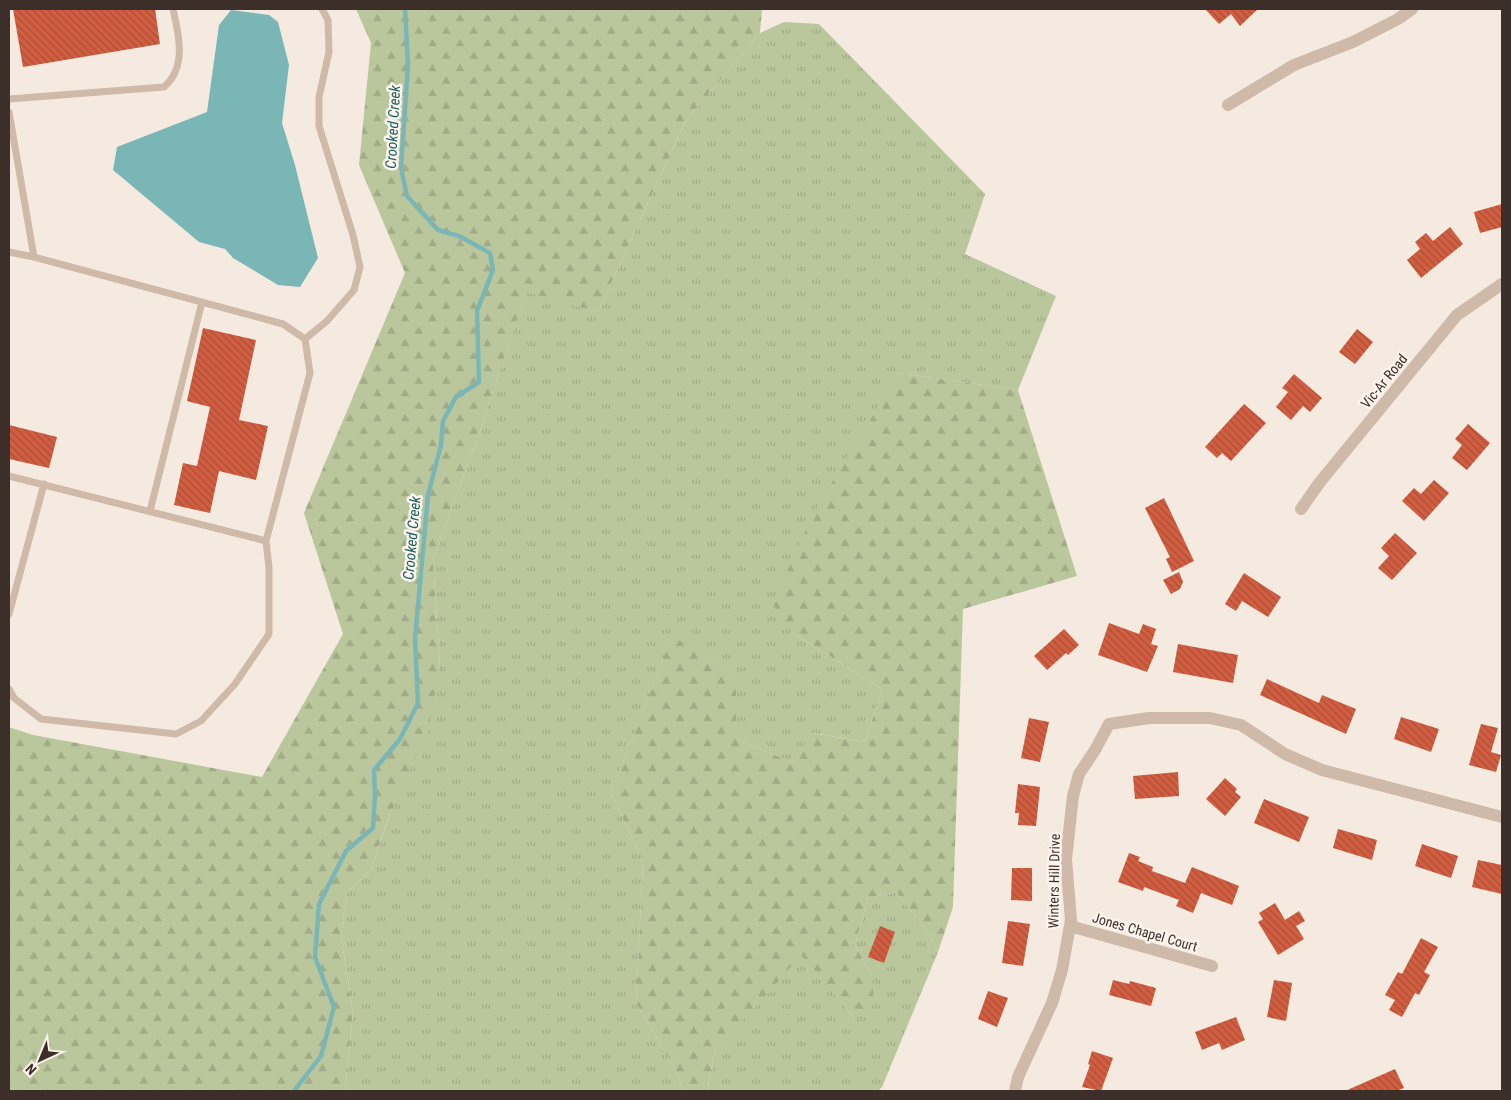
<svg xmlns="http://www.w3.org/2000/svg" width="1511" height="1100" font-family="'Roboto Condensed',sans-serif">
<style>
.grass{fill:url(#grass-tufts)}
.forest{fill:url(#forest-firs)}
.water{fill:#7bb6b6}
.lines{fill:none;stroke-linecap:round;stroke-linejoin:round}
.stream{stroke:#7bb6b6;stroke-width:4.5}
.building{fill:url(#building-back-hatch)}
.service{stroke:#cfb9a9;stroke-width:7}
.minor{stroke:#cfb9a9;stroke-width:12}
.labels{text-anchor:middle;stroke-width:5;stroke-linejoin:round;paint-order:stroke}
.street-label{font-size:14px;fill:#3c2f2a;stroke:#fcf4ed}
.water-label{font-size:15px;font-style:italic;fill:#1a6162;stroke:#fcf4ed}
</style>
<defs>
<pattern id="grass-tufts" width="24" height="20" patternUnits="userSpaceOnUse" patternTransform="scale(1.25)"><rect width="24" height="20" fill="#bac79d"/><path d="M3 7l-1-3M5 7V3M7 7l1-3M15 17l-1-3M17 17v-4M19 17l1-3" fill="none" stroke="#a1ab87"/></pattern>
<pattern id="forest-firs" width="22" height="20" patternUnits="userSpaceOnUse" patternTransform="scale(1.25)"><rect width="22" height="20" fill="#bac79d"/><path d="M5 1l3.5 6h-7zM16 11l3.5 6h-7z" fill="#a1ab87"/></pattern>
<pattern id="building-back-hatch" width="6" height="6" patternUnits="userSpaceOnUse" patternTransform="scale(1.25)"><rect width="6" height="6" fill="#d15e41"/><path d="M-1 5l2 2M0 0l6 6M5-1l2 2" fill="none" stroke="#ab4e37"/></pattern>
</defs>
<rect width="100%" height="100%" fill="#f5eadf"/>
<path class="grass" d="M784,22L819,24L985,194L965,254L1056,296L1018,390L899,373L793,633L882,689L865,742L813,733L794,763L736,739V673L672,637L611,793L643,861L636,1003L674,1066L683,1091H345L353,1013L341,936L347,892L371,870L440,666L433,560L480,431L526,291L598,312L685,122L760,33Z
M896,892L923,925L938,952L882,1087L878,1091H707L715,1050L801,954L855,1019L872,976L855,945L868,898Z"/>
<path class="forest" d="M356,9H762L760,33L685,122L598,312L526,292L480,431L433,560L440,666L429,728L389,816L371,870L347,892L341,936L353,1013L345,1091H9V727L33,735L262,777L343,634L304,513L405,273L359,165L371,43Z
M899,373L1018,390L1077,576L963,609L953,907L938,952L923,925L896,892L868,898L855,945L872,976L874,1004L855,1019L801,955L760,1002L715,1050L707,1091H683L674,1066L636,1003L643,861L611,793L672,636L736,673V739L794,763L812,733L865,742L882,689L793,633L772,604L815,510Z"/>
<path class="water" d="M231,10L269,15L278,22L289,65L282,123L295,165L318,258L300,287L278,285L233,258L225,249L199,242L113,170L117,147L207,112L219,25Z"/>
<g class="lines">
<path class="stream" d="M294,1091L321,1056L334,1007L315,957L319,904L346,851L373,828L375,795L374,770L400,739L418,703L415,639L428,495L441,445L443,421L456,397L479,382L477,311L493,270L490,253L459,236L438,230L407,196L401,168L408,65L405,9"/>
</g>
<path class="building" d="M13,9H155L160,44L23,67Z
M1205,9H1258L1240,26L1231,14L1219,24Z
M1502,204V227L1480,233L1474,212Z
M1450,227L1463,244L1421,278L1407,260L1420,249L1415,242L1426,233L1433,241Z
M203,328L256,340L239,420L268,426L256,480L219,471L210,513L174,505L183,463L197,466L210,407L187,401Z
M1357,329L1373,342L1355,364L1339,352Z
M1294,374L1322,398L1310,412L1303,406L1291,420L1276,407L1288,392L1282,388Z
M1244,404L1266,423L1231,461L1222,453L1217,458L1205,447Z
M1468,424L1490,443L1467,470L1452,458L1462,445L1455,439Z
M9,425L57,437L49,468L9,459Z
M1434,480L1449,493L1424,521L1402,501L1414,488L1421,494Z
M1164,498L1194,561L1172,572L1166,559L1170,557L1145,508Z
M1395,533L1417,553L1392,580L1378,568L1389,556L1381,548Z
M1179,572L1183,582L1180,589L1171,594L1163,580Z
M1244,573L1281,597L1268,617L1242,601L1236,611L1225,604Z
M1109,623L1139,634L1143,624L1156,629L1151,644L1158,646L1147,672L1098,655Z
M1064,629L1079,645L1068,655L1066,653L1047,670L1034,656Z
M1178,644L1238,655L1233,683L1173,672Z
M1267,679L1319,703L1322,695L1356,709L1346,734L1260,695Z
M1401,717L1439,729L1431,752L1394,739Z
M1029,718L1049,722L1040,762L1021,758Z
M1481,724L1498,728L1491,752L1501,755L1496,772L1469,765Z
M1178,772L1179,796L1135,799L1133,776Z
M1225,778L1237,789L1235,792L1241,797L1225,816L1206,799Z
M1018,784L1040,787L1036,826L1018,825L1019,813H1015Z
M1264,799L1309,817L1299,842L1254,823Z
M1338,829L1377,840L1372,860L1333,848Z
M1422,844L1458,856L1451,878L1415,866Z
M1129,853L1140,857L1138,861L1153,867L1152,871L1185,883L1192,867L1239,886L1232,905L1201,893L1193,913L1176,906L1179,900L1144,887L1143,891L1118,882Z
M1478,860L1502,865V894L1472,887Z
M1012,868H1032V901L1011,900Z
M1275,903L1285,920L1299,911L1305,921L1296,926L1304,939L1278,955L1258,922L1263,919L1259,913Z
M1008,921L1030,924L1023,966L1002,963Z
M880,926L895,932L884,963L868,957Z
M1421,938L1438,947L1424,972L1430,975L1419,995L1415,993L1402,1017L1389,1010L1395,1000L1385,995L1398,972L1402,974Z
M1113,980L1129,984L1130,981L1156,988L1151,1006L1109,995Z
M1274,980L1292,983L1286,1021L1267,1017Z
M988,991L1008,998L997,1027L978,1019Z
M1236,1017L1245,1040L1222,1050L1219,1043L1202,1050L1195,1032Z
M1092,1051L1113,1058L1101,1091L1082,1087L1090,1065L1088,1064Z
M1395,1069L1404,1088L1396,1091H1345Z"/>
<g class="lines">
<path class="service" d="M9,99L164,87C187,67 179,35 173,9
M9,112L34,257L283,324L305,339L310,373L266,541L269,568V634L235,684L201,721L176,734L41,719L14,698L9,689
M9,252L34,257
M305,339L327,321L354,290L360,267L353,235L319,126V97L329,52L328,20L322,9
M9,476L266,541
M150,511L202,302
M9,614L44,484"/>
<path class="minor" d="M1228,105L1294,65L1353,42L1398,19L1412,9
M1301,509L1320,482L1457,315L1502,284
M1070,926L1212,966
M1015,1091L1018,1077L1052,1003L1062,970L1071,920L1066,859L1073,796L1079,774L1095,750L1109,724L1149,718H1210L1241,725L1285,754L1322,770L1502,817"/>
</g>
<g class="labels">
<g class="street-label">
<text transform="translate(1384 381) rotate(-51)" y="5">Vic-Ar Road</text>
<text transform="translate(1054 881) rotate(-89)" y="5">Winters Hill Drive</text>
<text transform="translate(1145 932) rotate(16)" y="5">Jones Chapel Court</text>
</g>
<g class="water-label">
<text transform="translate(393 127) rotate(-87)" y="5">Crooked Creek</text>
<text transform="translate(412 538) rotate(-85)" y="5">Crooked Creek</text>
</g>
</g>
<rect width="1511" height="1100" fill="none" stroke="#3c2f2a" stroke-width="20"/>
<g transform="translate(40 1060) rotate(224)" stroke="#fcf4ed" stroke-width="4" paint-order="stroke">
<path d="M0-4L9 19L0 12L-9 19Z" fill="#3c2f2a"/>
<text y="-8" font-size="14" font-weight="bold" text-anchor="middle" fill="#3c2f2a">N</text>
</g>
</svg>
